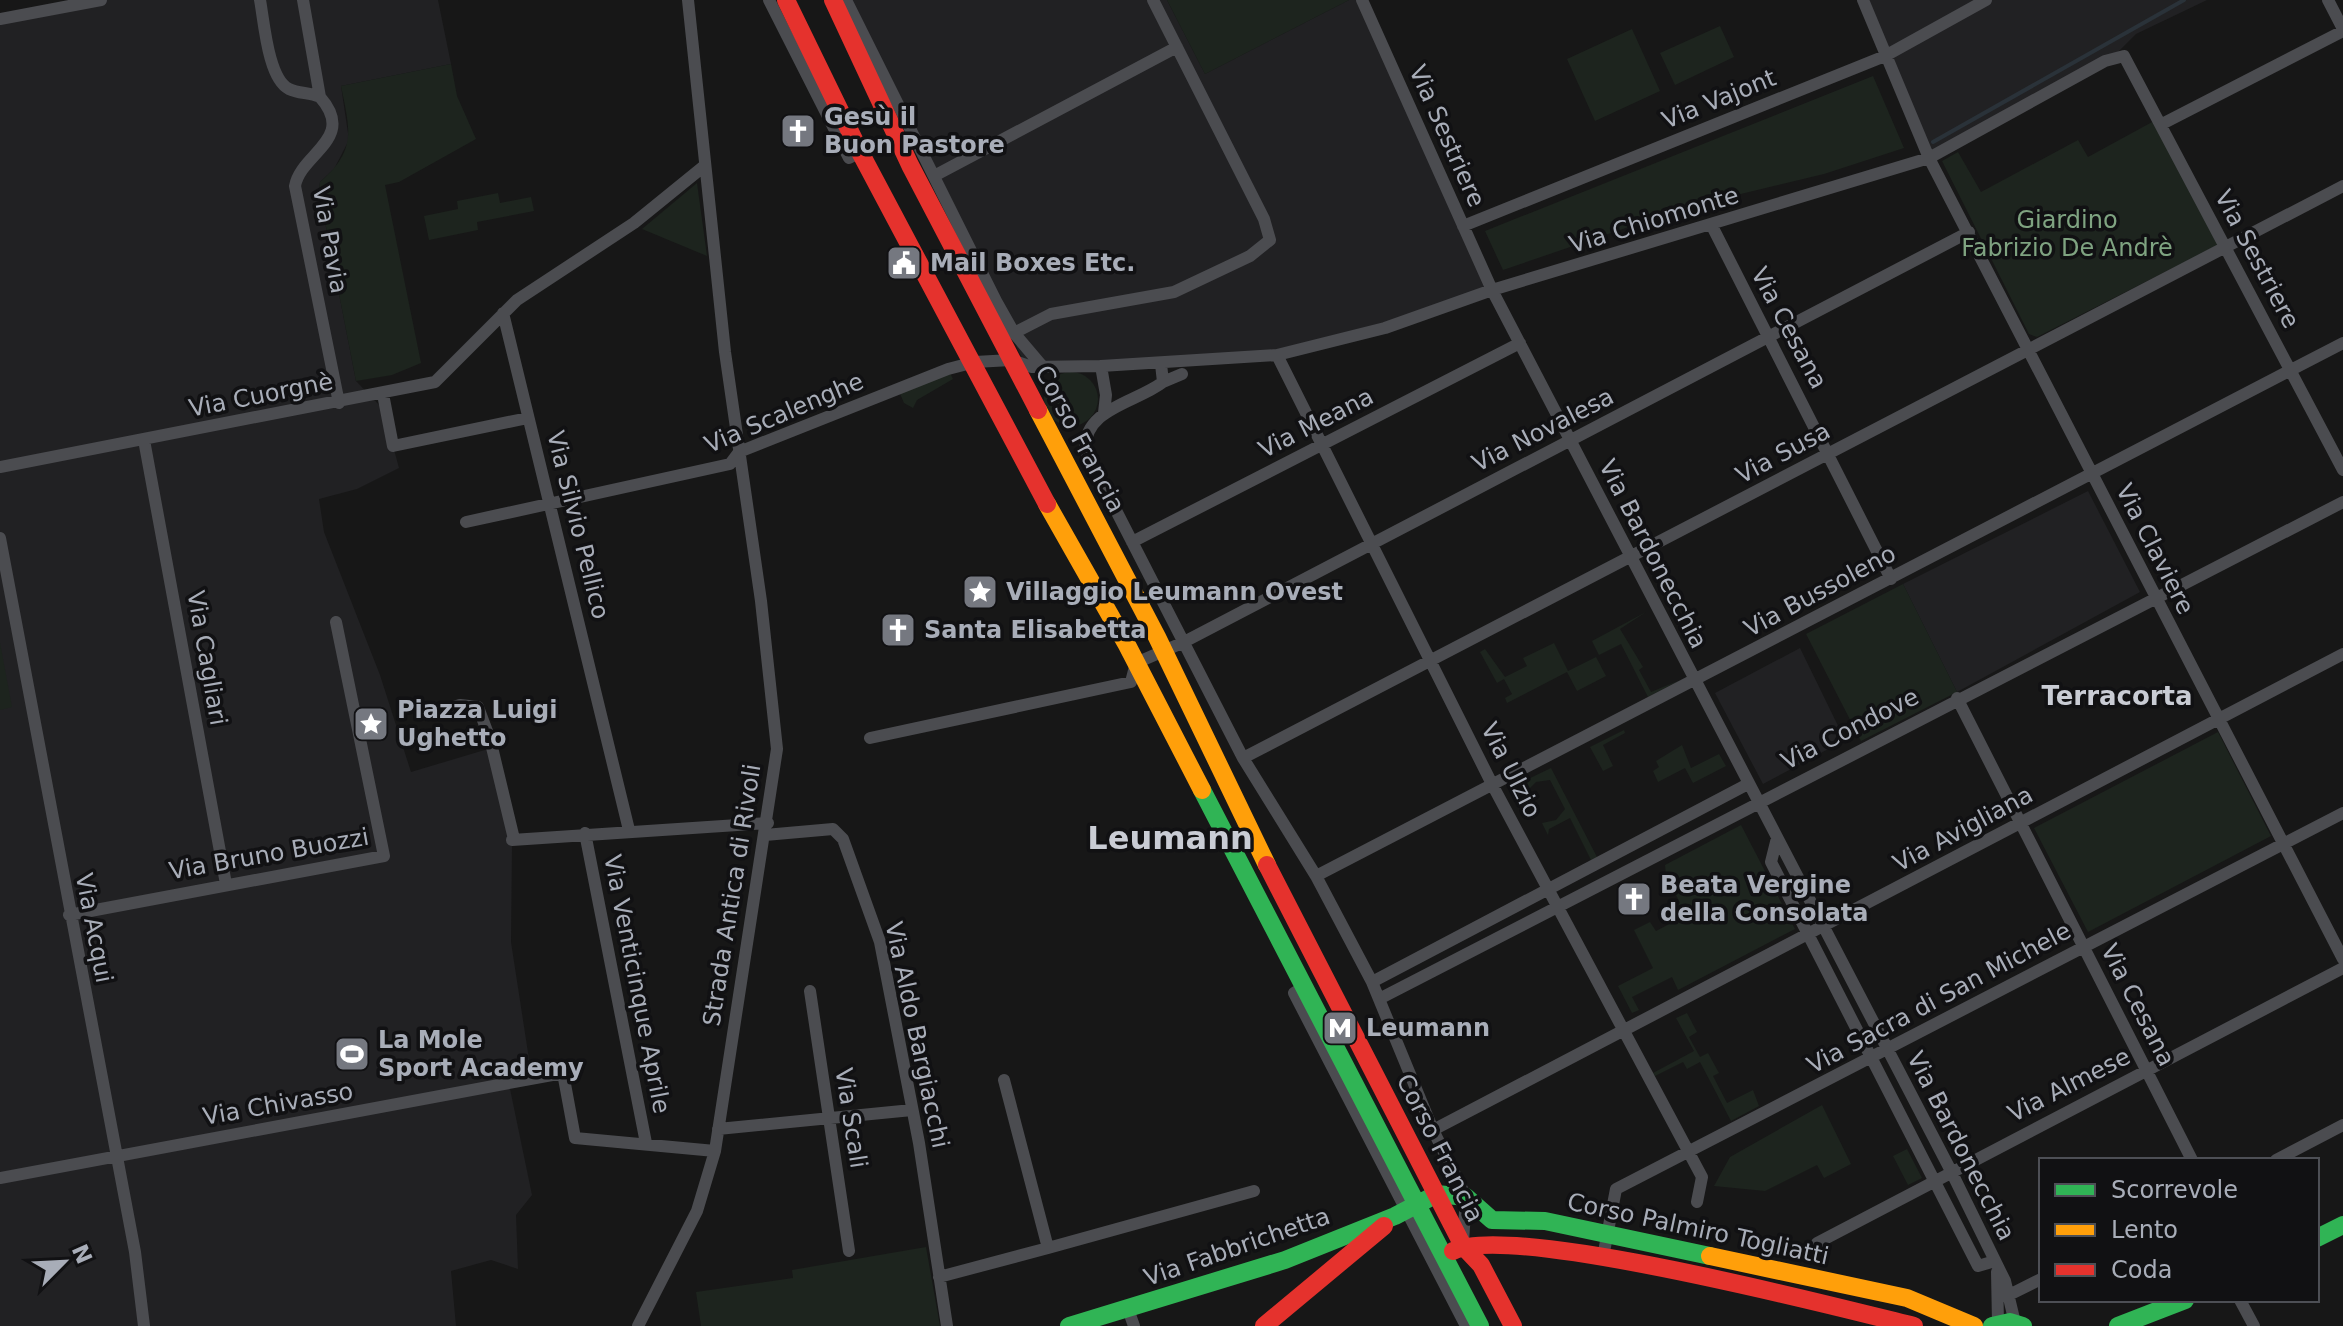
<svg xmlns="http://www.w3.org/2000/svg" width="2343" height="1326" font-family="'DejaVu Sans',sans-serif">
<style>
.built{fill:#212123}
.green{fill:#1d241e}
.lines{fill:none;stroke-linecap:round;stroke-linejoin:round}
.stream{stroke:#2a3239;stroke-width:4}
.street{stroke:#4b4c50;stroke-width:12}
.fast{stroke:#30b455;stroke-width:18}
.slow{stroke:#ff9f0a;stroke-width:18}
.jam{stroke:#e5322d;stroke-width:18}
.labels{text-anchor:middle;stroke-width:7;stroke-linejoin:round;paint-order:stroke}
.street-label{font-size:24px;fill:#a8adb8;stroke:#111113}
.poi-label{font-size:24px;font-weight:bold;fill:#a8adb8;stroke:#111113;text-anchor:start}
.park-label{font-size:24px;fill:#7fa381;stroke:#111113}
.neighbourhood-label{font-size:26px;font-weight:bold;fill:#c9ccd4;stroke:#111113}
.district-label{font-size:32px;font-weight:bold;fill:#c9ccd4;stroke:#111113}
</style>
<rect width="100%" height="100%" fill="#171717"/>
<path class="built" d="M81,0H438L451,64L341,86L349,140L334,169L320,182L319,191L356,381L383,409L399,468L357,489L319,499L324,532L380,675L411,772L488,749L512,846L511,942L531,1072L509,1084L532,1195L516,1215L518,1269L491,1260L451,1271L456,1326H0V15Z
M846,0H1167L1205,74L1349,0H1358L1489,289L1384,327L1277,354L1030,365L1022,358Z
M1866,0H2207L2136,34L2107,63L1932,159Z
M2088,491L2140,592L1957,692L1903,584Z
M1800,648L1845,740L1763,784L1715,693Z"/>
<path class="green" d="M1167,0H1349L1205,74Z
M1720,26L1734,57L1675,85L1660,53Z
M1632,29L1660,91L1595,121L1567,59Z
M451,64L457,96L476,139L399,182L385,185L421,363L392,375L356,381L319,191L320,182C357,150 350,130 341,86Z
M1873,76L1904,148L1824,174L1687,207L1503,270L1485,231Z
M2154,121L2218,245L2037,337L2029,334L1942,161L1958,152L1981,192L2078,140L2088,157Z
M697,183L707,256L642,229Z
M498,193L500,203L531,197L534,211L477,222L478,230L429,240L424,216L458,209L457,201Z
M948,369L953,379L917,400L913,408L904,403L898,389Z
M1044 399a27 27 0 1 1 54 0a27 27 0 1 1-54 0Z
M1903,584L1957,692L1861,741L1806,634Z
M1646,612L1620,629L1643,667L1639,670L1651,692L1680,680L1648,697L1621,644L1599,655L1592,641Z
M0,643L12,707L0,710Z
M1554,643L1568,671L1596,657L1606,676L1577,691L1567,672L1507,703L1505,698L1512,694L1504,679L1497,683L1480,652L1485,649L1505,677L1527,666L1523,658Z
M1624,730L1625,733L1603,745L1613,766L1603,771L1590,747Z
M2218,732L2271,836L2088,932L2034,828Z
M1682,745L1691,768L1719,754L1726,766L1693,783L1685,768L1658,782L1653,771L1659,767L1656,761Z
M1551,768L1597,857L1591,860L1570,818L1549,829L1548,835L1542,823L1556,820L1565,809L1550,780L1536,782L1527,791L1522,782Z
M1741,825L1795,929L1678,990L1672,977L1632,997L1639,1010L1632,1013L1618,986L1653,968L1634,930L1650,922L1656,931L1679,919L1674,907L1680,903L1666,875L1665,865Z
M1687,1013L1697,1032L1689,1037L1700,1057L1708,1053L1719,1073L1713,1076L1727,1103L1753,1090L1759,1106L1731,1121L1700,1062L1687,1069L1683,1062L1655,1076L1653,1073L1694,1051L1676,1018Z
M1822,1105L1851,1164L1824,1178L1817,1165L1765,1191L1714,1186L1730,1157Z
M1907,1149L1922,1178L1908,1185L1893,1156Z
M926,1247L940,1326H701L696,1292L793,1278L792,1270Z"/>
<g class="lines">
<path class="stream" d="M1933,142L2184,0"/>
<path class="street" d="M260,0C264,21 268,79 289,89C299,94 310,92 320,97C357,139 301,153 295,186L339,403
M303,0L320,97
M769,0L849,158L860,152
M846,0L996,301L1014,333L1042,366
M1362,0L1492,290L1951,1171L2005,1281L2015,1323
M1863,0L1929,158L2343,959
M2328,0L2343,29
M0,19L101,0
M2162,124L2343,31
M934,176L1177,47
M1463,226L1885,56L1986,0
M1712,226L1891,579
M503,313L629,830
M1014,333L1051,314L1174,292L1250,256L1270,240L1264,219L1153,0
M1277,355L1493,786L1702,1177L1697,1202
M1161,364L1163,382C1136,403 1084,408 1085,450L1243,758L1316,876L1372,982L1433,1130L1466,1197L1463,1242
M1101,366L1106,395L1104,413
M1163,382L1182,374
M383,394L393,446L528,418
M144,440L226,884
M0,467L435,382L517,300L634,223L703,167
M466,522L730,464L739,452L948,369L975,362L1011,360L1032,367L1101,366L1277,355L1385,328L1492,290L1929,158L2105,61L2124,56L2343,470
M0,538L135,1252L144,1326
M1132,542L1520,343
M1957,698L2192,1160
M442,711L460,705L478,707L490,739L514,839
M870,738L1131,682L1136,663L1182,643L1969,232
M1243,758L2343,186
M585,833L646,1143
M765,835L833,829L843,839L880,942L919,1143L947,1326
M1777,838L1771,862L1978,1266L1995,1261
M512,840L768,823
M1316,876L2343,343
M69,915L384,856L336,622
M1372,982L1748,784
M1304,987L1294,993L1466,1326
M810,991L849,1251
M1379,999L2343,502
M718,1129L912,1110
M1433,1130L2343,654
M2276,1160L2343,1125
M0,1178L563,1073L575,1138L715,1151
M1817,1243L2343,968
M1048,1248L1254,1191
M1603,1257L1616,1189L2343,813
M1997,1272L1998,1323
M939,1277L1048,1248L1004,1080
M2009,1295L2041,1279
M2240,1300L2254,1326
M1128,1309L1134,1326
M638,1326L697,1211L715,1151L777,749L761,601L725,352L688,0"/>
<path class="fast" d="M1202,790L1480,1326
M2317,1238L2343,1225
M1069,1326L1285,1260L1395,1216L1437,1194L1466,1197L1492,1220L1545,1221L1710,1256
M1992,1326L2010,1322L2023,1326
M2118,1326L2185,1300"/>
<path class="slow" d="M1038,410L1157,637L1267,865
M1047,504L1127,645L1202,790
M1710,1256L1907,1298L1974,1326"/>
<path class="jam" d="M786,0L860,152L1047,504
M833,0L910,165L1038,410
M1267,865L1463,1246L1481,1265L1513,1326
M1453,1251C1510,1222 1837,1307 1914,1326
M1264,1326L1384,1226"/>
</g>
<defs>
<symbol id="church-square" viewBox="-11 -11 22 22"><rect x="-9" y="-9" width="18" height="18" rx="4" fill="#757880" stroke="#111113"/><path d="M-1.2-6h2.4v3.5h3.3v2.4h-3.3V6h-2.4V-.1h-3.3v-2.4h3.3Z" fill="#fff"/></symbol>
<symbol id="civic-square" viewBox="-11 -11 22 22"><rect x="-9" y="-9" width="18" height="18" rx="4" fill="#757880" stroke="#111113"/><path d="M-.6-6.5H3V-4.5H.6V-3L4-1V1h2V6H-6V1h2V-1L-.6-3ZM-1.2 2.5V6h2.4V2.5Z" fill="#fff"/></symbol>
<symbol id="sight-square" viewBox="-11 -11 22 22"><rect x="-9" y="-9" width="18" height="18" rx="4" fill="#757880" stroke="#111113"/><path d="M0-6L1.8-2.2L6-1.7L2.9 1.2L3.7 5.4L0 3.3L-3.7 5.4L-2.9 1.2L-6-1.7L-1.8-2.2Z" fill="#fff"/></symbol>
<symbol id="metro-square" viewBox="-11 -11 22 22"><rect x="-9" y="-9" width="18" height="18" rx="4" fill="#757880" stroke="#111113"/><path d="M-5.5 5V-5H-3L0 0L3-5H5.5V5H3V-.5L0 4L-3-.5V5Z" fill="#fff"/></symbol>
<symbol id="stadium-square" viewBox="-11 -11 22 22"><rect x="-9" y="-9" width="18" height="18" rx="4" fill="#757880" stroke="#111113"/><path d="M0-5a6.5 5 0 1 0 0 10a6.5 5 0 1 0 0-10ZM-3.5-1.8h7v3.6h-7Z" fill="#fff"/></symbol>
</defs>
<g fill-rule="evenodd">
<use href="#church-square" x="778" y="111" width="40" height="40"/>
<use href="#civic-square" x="884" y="243" width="40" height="40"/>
<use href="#sight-square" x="960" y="572" width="40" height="40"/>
<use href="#church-square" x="878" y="610" width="40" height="40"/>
<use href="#sight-square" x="351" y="704" width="40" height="40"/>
<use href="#church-square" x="1614" y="879" width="40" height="40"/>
<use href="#metro-square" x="1320" y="1008" width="40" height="40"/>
<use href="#stadium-square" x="332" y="1034" width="40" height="40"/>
</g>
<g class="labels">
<g class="street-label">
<text transform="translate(1719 99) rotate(-22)" y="8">Via Vajont</text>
<text transform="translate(1447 136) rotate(66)" y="8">Via Sestriere</text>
<text transform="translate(1654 220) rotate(-17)" y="8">Via Chiomonte</text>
<text transform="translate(330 240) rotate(80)" y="8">Via Pavia</text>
<text transform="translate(2257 259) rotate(62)" y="8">Via Sestriere</text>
<text transform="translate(1789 328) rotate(62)" y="8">Via Cesana</text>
<text transform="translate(261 395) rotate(-11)" y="8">Via Cuorgnè</text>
<text transform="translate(784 413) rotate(-23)" y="8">Via Scalenghe</text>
<text transform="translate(1316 423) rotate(-27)" y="8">Via Meana</text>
<text transform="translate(1543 430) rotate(-27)" y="8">Via Novalesa</text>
<text transform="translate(1080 439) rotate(62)" y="8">Corso Francia</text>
<text transform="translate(1783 453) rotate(-28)" y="8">Via Susa</text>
<text transform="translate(578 525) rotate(76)" y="8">Via Silvio Pellico</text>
<text transform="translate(2155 549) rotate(63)" y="8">Via Claviere</text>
<text transform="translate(1653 554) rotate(63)" y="8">Via Bardonecchia</text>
<text transform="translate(1820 591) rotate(-28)" y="8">Via Bussoleno</text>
<text transform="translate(207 658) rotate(80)" y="8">Via Cagliari</text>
<text transform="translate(1850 729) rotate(-27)" y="8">Via Condove</text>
<text transform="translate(1511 770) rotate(63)" y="8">Via Ulzio</text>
<text transform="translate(1963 829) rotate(-28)" y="8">Via Avigliana</text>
<text transform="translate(269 854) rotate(-10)" y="8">Via Bruno Buozzi</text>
<text transform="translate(732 895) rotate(-81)" y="8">Strada Antica di Rivoli</text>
<text transform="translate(94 928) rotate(79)" y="8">Via Acqui</text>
<text transform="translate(637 984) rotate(79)" y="8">Via Venticinque Aprile</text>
<text transform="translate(1939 998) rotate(-28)" y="8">Via Sacra di San Michele</text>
<text transform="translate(2138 1005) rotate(63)" y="8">Via Cesana</text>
<text transform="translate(917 1035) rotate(78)" y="8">Via Aldo Bargiacchi</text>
<text transform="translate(2069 1085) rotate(-27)" y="8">Via Almese</text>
<text transform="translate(278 1104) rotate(-10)" y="8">Via Chivasso</text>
<text transform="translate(851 1118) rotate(81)" y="8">Via Scali</text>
<text transform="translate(1961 1146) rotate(63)" y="8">Via Bardonecchia</text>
<text transform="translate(1440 1148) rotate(63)" y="8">Corso Francia</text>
<text transform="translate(1698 1229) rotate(12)" y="8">Corso Palmiro Togliatti</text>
<text transform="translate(1237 1247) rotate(-19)" y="8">Via Fabbrichetta</text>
</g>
<g class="poi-label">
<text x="824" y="125">Gesù il<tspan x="824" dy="28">Buon Pastore</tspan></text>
<text x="930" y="271">Mail Boxes Etc.</text>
<text x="1006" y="600">Villaggio Leumann Ovest</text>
<text x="924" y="638">Santa Elisabetta</text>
<text x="397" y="718">Piazza Luigi<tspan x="397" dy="28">Ughetto</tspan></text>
<text x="1660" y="893">Beata Vergine<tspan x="1660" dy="28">della Consolata</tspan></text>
<text x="1366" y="1036">Leumann</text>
<text x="378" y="1048">La Mole<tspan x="378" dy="28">Sport Academy</tspan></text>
</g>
<g class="park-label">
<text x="2067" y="228">Giardino<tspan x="2067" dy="28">Fabrizio De Andrè</tspan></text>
</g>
<g class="neighbourhood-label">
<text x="2117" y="705">Terracorta</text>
</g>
<g class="district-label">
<text x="1170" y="849">Leumann</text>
</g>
</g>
<rect x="2039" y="1158" width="280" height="144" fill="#111113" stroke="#4d4f55" stroke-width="2"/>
<rect x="2055" y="1184" width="40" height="12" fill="#30b455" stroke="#4d4f55" stroke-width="2"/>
<text x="2111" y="1198" font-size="24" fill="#a8adb8">Scorrevole</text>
<rect x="2055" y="1224" width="40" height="12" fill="#ff9f0a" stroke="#4d4f55" stroke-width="2"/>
<text x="2111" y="1238" font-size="24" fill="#a8adb8">Lento</text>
<rect x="2055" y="1264" width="40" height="12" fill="#e5322d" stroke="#4d4f55" stroke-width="2"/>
<text x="2111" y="1278" font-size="24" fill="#a8adb8">Coda</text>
<g transform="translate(64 1262) rotate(66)" stroke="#111113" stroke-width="6" paint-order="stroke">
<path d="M0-6L14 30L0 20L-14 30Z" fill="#a8adb8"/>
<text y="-12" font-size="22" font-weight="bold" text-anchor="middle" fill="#a8adb8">N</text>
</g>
</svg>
